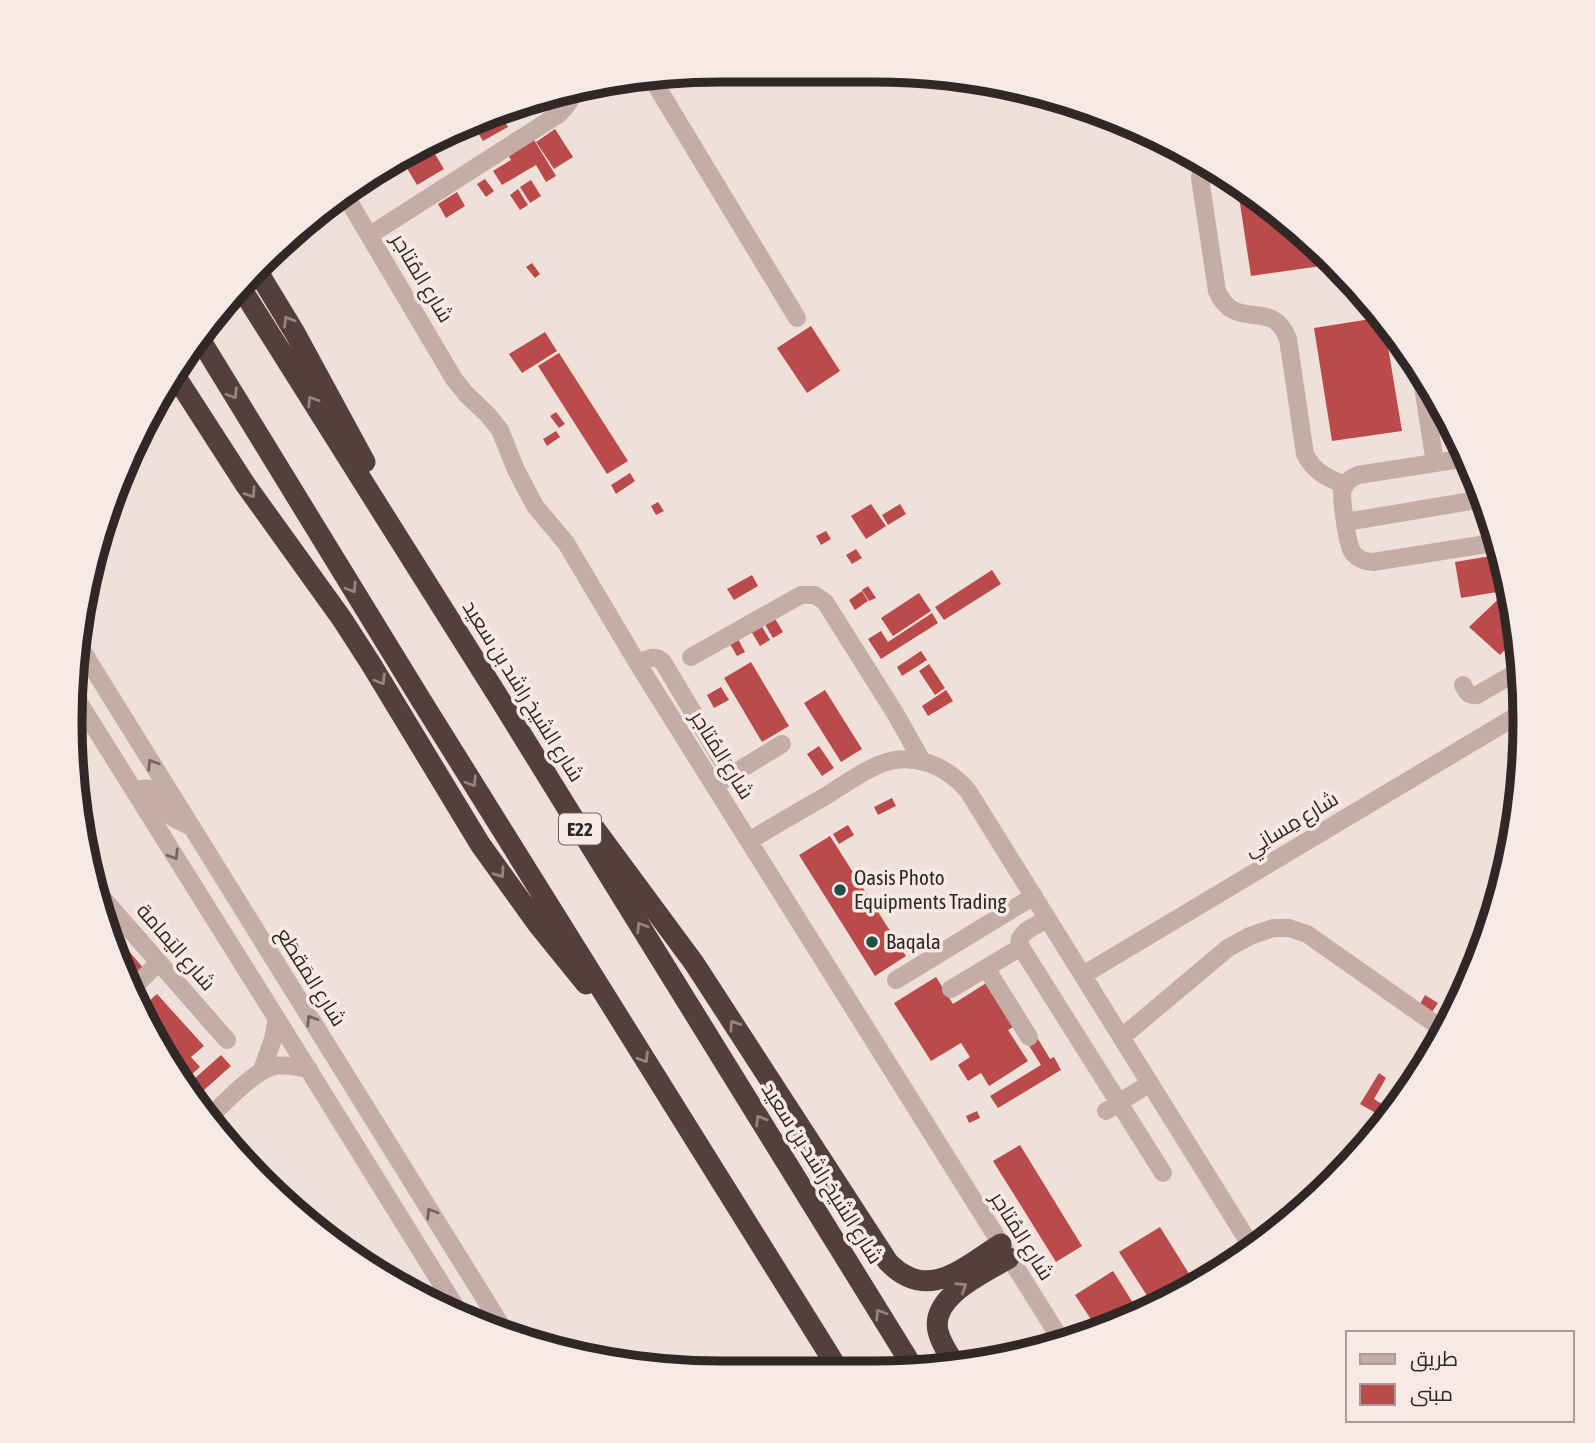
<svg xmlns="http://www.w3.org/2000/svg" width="1595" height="1443" font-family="'Asap Condensed',Cairo,sans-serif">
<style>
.building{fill:#bb4b4b}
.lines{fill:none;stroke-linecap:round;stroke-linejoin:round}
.minor{stroke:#c5ada7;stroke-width:18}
.highway{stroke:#53403e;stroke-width:21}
.oneway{stroke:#958481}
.oneway2{stroke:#746361}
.poi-dot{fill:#205048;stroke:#f7eae5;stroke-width:2.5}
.labels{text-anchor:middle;stroke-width:7;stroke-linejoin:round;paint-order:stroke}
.shield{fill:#f7eae5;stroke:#6d6260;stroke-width:2}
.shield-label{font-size:19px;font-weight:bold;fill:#322727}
.street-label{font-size:21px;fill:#322727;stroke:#f7eae5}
.poi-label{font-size:21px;fill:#322727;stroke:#f7eae5;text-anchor:start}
.rim{fill:none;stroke:#322727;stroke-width:9}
</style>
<rect width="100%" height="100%" fill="#efe0d9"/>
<path class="building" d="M500,114L508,127L483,141L473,125Z
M555,129L573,157L554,169L536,142Z
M531,135L556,176L546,182L536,165L502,185L493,171L511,160L505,150Z
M432,149L444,169L417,185L405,165Z
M485,179L494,191L486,197L477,184Z
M531,180L541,196L530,203L520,187Z
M1237,184L1303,232L1319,248L1321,266L1251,276Z
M518,189L528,205L520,210L510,195Z
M457,192L465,206L446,218L438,204Z
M532,263L540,274L535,278L526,267Z
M1383,317L1402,431L1332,441L1314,328Z
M811,326L840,371L807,393L777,348Z
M545,332L557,351L522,373L509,354Z
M559,353L628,461L607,474L538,366Z
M556,412L565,424L559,428L550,416Z
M556,431L560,437L547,446L543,439Z
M630,473L635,481L616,494L611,485Z
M658,502L664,511L656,515L651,506Z
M871,504L886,526L866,539L851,516Z
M900,504L906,514L888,525L882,515Z
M826,531L831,539L821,545L816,536Z
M856,549L862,558L852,564L846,555Z
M1491,556L1497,592L1461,598L1455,562Z
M992,570L1001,584L944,620L935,607Z
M752,575L758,586L734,600L727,589Z
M868,586L876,598L869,601L862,590Z
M1509,589L1517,637L1500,655L1469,627Z
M862,591L868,601L855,610L849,600Z
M919,593L931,611L893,636L881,618Z
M932,613L938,623L881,659L868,639L881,631L888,642Z
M774,617L783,632L773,638L764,623Z
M761,625L770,640L760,646L751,631Z
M738,639L745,652L737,656L730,644Z
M921,651L927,660L902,676L897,667Z
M751,662L789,726L762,742L724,678Z
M929,664L945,688L935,695L919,671Z
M721,687L729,700L714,708L707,695Z
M825,690L862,749L841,762L804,703Z
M946,690L953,701L928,716L922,706Z
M819,746L834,768L822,776L807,754Z
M892,798L896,806L878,815L874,807Z
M848,825L854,835L839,844L833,834Z
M830,836L906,956L875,976L799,855Z
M105,924L147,972L134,984L122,970Z
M936,977L953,1004L988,982L1015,1026L1008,1030L1028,1061L989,1086L981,1073L968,1081L958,1065L970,1057L961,1043L931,1061L894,1003Z
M157,994L204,1046L191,1057L200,1067L183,1082L138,1011Z
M1425,995L1438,1003L1432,1012L1420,1004Z
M1038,1039L1050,1059L1054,1057L1061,1070L998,1108L990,1096L1041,1065L1028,1044Z
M221,1055L231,1066L195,1098L185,1087Z
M1379,1073L1386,1078L1374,1099L1385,1106L1398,1085L1407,1090L1386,1119L1360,1104Z
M977,1111L980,1118L969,1123L966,1116Z
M1020,1145L1082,1246L1056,1262L993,1161Z
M1160,1227L1196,1285L1155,1308L1119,1252Z
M1113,1271L1140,1314L1098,1330L1075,1295Z"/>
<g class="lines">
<path class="minor" d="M651,77L797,318
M1205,162L1201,172L1200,178L1217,291C1236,334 1272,296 1288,339L1305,454C1314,472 1327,478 1345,485
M344,193L454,379L466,394L488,415L500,430L516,470L535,506L566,543L638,664L1063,1343
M370,235L559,114L567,105L577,88
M1421,374L1435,463
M1467,458L1358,475C1349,479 1345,483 1342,492C1342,504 1347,545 1353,553C1359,560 1365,562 1373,562L1499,542
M1346,522L1483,499
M78,644L506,1333
M691,657L801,595H815L825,602L895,713L922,761
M638,664C647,659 654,654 663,662L731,776
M1463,685C1466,691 1468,696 1477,695L1522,669
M73,693L277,1019L462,1317
M723,780L782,744
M135,792C157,779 156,803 168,814C174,819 182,822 189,826
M749,841C775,825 802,810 829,794C845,784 864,770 881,764C914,751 947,766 968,791L1253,1249
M91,885L227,1040
M1048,919C1037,925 1019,931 1019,944L1163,1173
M986,968L1029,1037
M1083,975L1523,712
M896,980L1034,896
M951,989L1021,947
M130,991L159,962
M1122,1037L1228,948L1250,936L1273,928H1289L1307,934L1445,1031
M262,1070L273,1039L277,1019
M1106,1111L1150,1083
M206,1120C223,1105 255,1069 275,1066C286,1064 298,1067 309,1069"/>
<path class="highway" d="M258,272L295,333L365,462
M241,288L501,701L916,1372
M198,336L421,700L840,1372
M174,374L245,484L342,619L371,664L480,844L539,926L586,984
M595,829L694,963L888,1262C928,1303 962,1268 1001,1244
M956,1365C949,1355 941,1344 938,1331C930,1296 985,1273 1009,1258"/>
</g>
<defs><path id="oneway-chevron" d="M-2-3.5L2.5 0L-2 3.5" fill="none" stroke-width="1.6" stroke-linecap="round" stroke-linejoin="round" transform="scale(1.75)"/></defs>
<g class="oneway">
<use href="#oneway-chevron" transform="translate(288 321) rotate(-121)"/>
<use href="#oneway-chevron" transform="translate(233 394) rotate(58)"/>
<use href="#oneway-chevron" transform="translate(312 401) rotate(-122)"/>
<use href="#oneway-chevron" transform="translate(251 493) rotate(55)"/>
<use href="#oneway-chevron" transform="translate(352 588) rotate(58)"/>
<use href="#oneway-chevron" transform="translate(381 680) rotate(58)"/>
<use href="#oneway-chevron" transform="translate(472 782) rotate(58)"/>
<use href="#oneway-chevron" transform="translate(500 873) rotate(55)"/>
<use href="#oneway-chevron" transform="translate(641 927) rotate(-122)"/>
<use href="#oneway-chevron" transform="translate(734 1025) rotate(-123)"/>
<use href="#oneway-chevron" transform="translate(644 1058) rotate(58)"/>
<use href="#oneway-chevron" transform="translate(760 1120) rotate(-122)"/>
<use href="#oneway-chevron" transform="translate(962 1287) rotate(-33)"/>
<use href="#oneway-chevron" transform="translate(880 1314) rotate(-122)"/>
</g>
<g class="oneway2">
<use href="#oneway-chevron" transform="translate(152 764) rotate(-122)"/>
<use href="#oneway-chevron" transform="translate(174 855) rotate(58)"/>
<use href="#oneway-chevron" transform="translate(311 1020) rotate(-122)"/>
<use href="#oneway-chevron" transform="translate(431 1213) rotate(-122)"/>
</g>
<g class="poi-dot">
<circle cx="840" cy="890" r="7"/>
<circle cx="872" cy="942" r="7"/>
</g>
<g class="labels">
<rect class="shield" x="559" y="813.5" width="42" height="31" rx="5"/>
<g class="shield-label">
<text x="580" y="836">E22</text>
</g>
<g class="street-label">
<text transform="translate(422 278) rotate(59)" y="7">شارع المُتاجر</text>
<text transform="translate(523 691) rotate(58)" y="7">شارع الشيخ راشد بن سعيد</text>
<text transform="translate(722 755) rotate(58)" y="7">شارع المُتاجر</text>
<text transform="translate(1291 824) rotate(-31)" y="7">شارع مِسانِي</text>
<text transform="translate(176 947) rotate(49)" y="7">شارع اليَمامة</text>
<text transform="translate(311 977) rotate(58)" y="7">شارع المَقطَع</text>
<text transform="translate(822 1173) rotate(58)" y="7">شارع الشيخ راشد بن سعيد</text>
<text transform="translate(1022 1236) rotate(58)" y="7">شارع المُتاجر</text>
</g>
<g class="poi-label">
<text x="854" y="885">Oasis Photo<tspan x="854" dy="24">Equipments Trading</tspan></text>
<text x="886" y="949">Baqala</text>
</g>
</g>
<path d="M0 0H1595V1443H0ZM721 82H874A639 639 0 0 1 1513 721V722A639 639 0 0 1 874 1361H721A639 639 0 0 1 82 722V721A639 639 0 0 1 721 82Z" fill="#f7eae5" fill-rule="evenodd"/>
<path class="rim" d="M721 82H874A639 639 0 0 1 1513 721V722A639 639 0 0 1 874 1361H721A639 639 0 0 1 82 722V721A639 639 0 0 1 721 82Z"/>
<rect x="1346" y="1331" width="228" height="91" fill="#f7eae5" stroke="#a89c99" stroke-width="2"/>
<rect x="1360" y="1354" width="35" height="10" fill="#c5ada7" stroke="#a89c99" stroke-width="2"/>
<text x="1410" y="1366" font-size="21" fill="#322727">طريق</text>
<rect x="1360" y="1384" width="35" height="21" fill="#bb4b4b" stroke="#a89c99" stroke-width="2"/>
<text x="1410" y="1401" font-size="21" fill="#322727">مبنى</text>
</svg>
